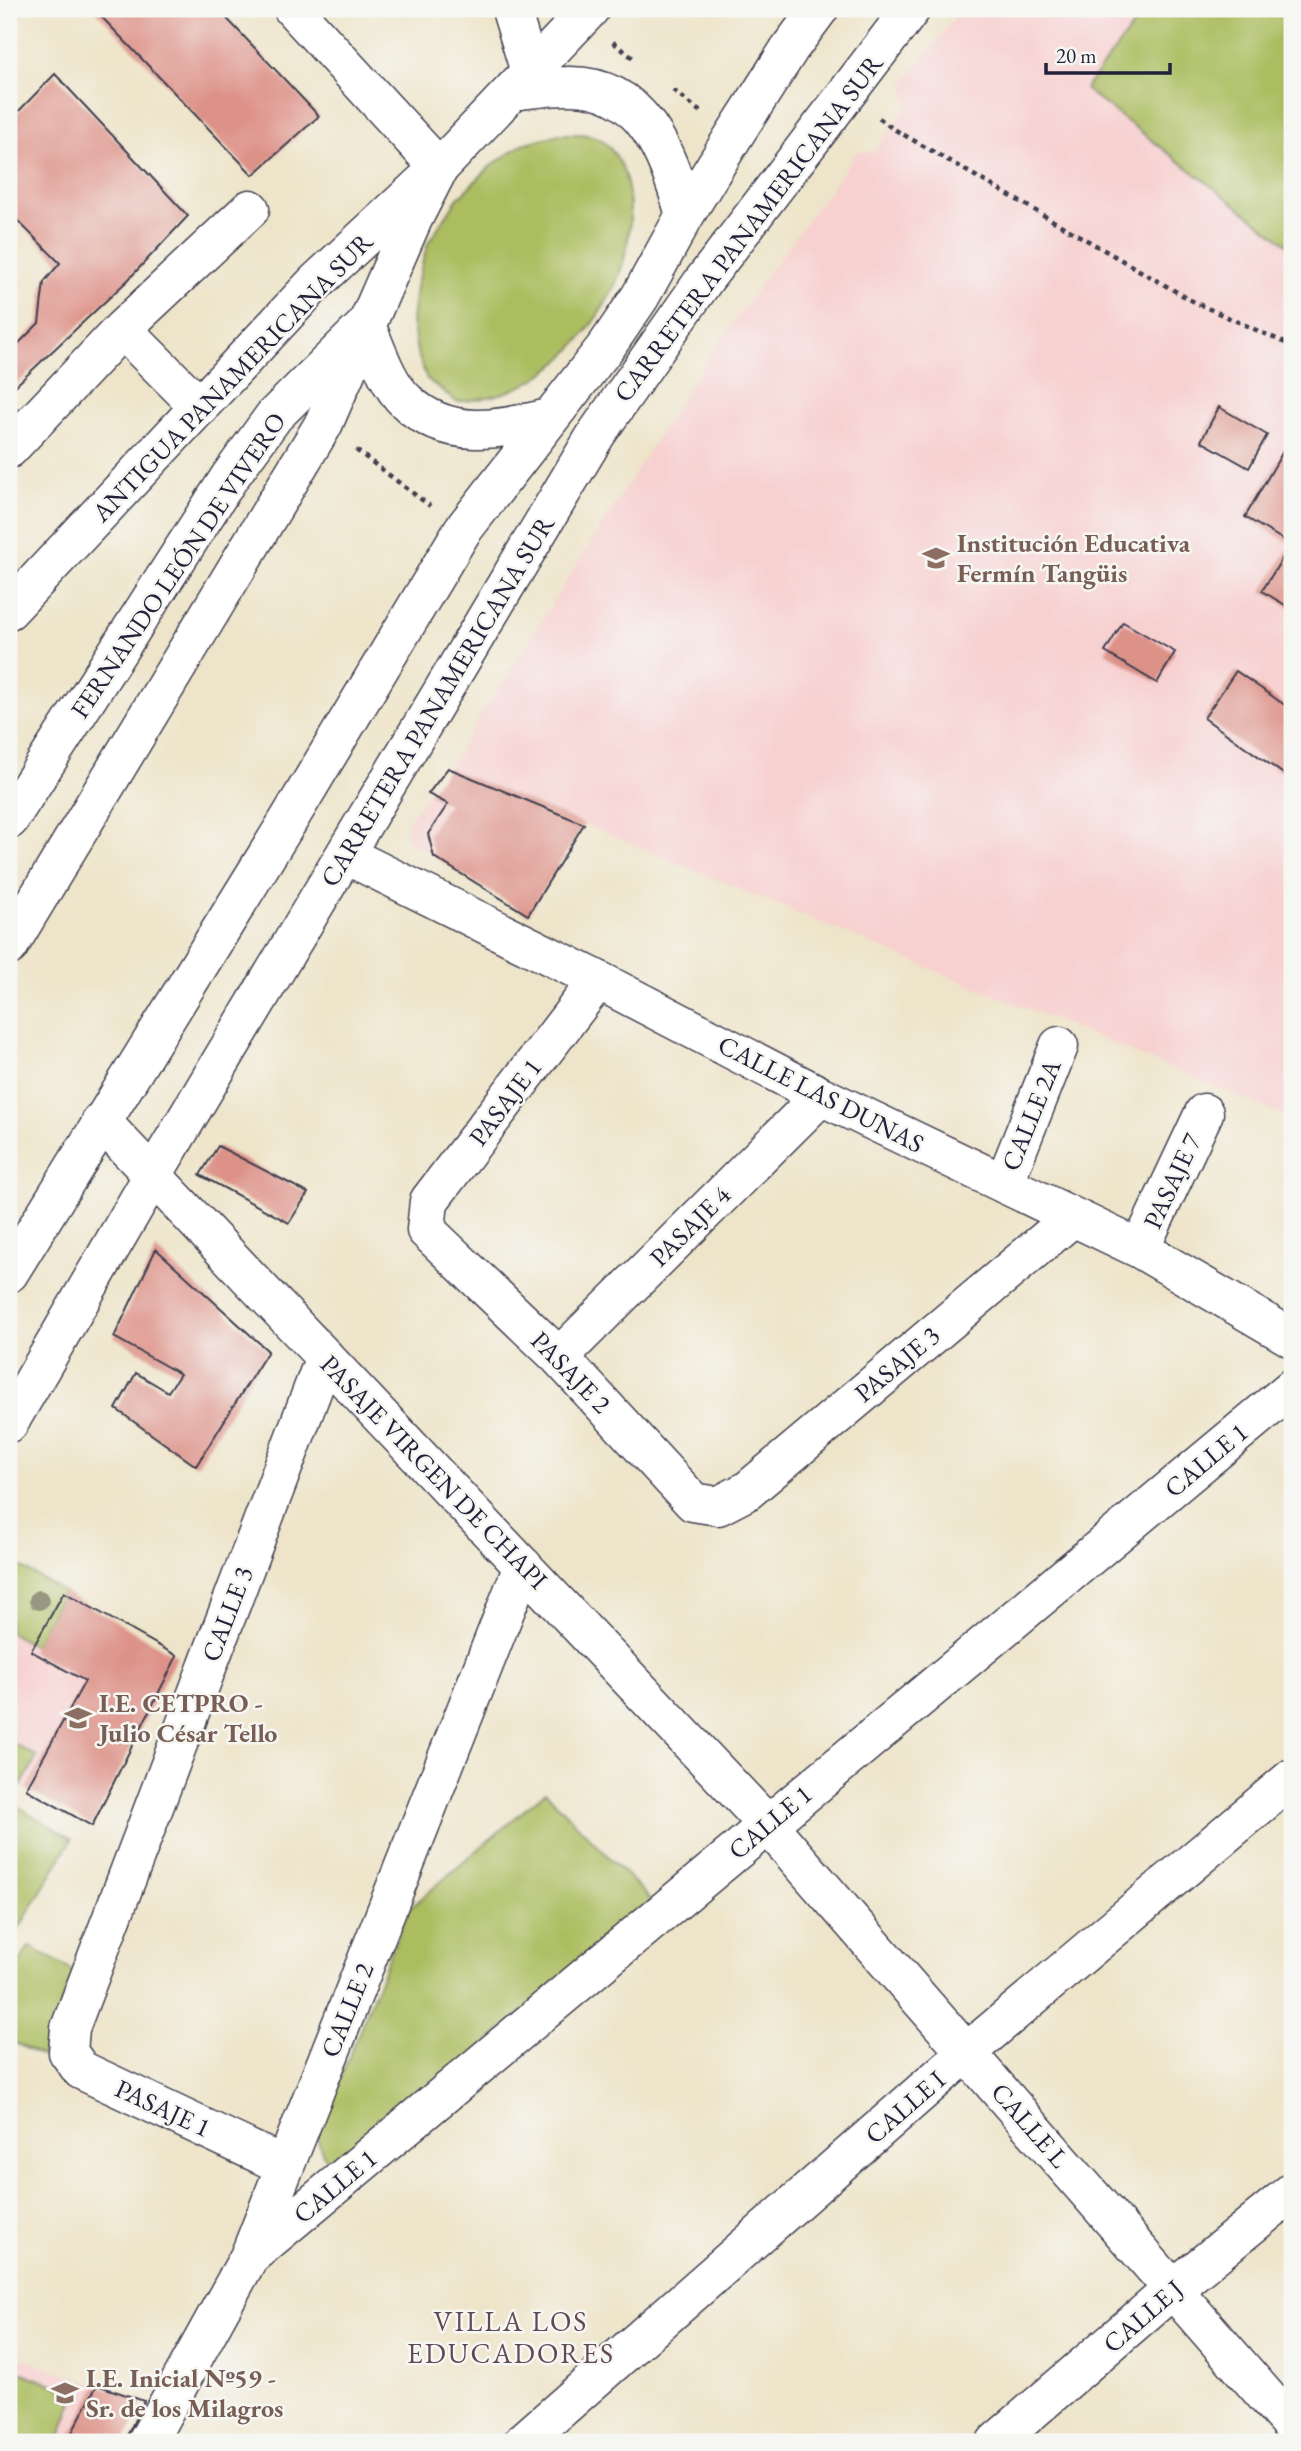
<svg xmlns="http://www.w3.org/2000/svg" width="1301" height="2451" font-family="'EB Garamond',serif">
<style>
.built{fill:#f7d0d0}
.green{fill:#acbd61;stroke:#67704e;stroke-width:2}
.building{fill:#dd9288}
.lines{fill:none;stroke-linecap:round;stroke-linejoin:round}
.minor-casing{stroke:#413f50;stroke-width:41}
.highway-casing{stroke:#413f50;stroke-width:41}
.path{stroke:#413f50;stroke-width:4.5;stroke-dasharray:5 5;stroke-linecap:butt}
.minor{stroke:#fff;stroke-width:38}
.highway{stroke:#fff;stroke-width:38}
.tree{fill:#989782}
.labels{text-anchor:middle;stroke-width:5;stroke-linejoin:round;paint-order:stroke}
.street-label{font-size:26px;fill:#22223b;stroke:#f6f6f2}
.education-label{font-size:26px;font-weight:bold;fill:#785e54;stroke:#f6f6f2;text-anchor:start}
.neighbourhood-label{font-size:28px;letter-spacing:2px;fill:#634956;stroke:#f6f6f2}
</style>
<rect width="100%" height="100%" fill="#f6f6f2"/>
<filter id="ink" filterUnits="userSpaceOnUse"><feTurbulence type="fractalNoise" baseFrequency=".0143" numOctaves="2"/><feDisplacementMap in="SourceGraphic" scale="14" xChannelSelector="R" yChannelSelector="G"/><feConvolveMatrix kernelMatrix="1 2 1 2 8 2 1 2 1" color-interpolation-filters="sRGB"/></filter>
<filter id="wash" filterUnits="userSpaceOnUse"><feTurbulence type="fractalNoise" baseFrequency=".00686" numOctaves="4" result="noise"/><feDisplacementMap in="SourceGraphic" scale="28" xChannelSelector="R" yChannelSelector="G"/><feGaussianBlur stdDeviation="1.57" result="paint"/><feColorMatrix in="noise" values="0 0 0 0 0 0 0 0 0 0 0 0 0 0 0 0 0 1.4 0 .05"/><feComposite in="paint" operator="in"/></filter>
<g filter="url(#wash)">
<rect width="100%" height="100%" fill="#eee4c9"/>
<path class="built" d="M961,9H1292V1119L584,824L528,915L407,840L405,825L448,768L714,348L858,151L872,153L892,128L907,106L904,84Z
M9,1560L177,1656L92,1826L9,1779Z
M9,2354L144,2401L124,2442H9Z"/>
<path class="green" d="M1146,9H1292V248L1085,89Z
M560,134C575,134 594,132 605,143C641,176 633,250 613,289C595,324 568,360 533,380C509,394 484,399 457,402L427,379L417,352L412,321L416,287L428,243L458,198L491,166L523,144Z
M9,1560L64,1592L34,1646L9,1632Z
M9,1741L37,1757L21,1786L9,1779Z
M545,1792L654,1903L341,2164C323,2161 321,2152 317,2136L408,1910Z
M9,1801L72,1839L9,1945Z
M29,1946L74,1971L42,2056L9,2040V1982Z
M9,2368L76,2393L58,2442H9Z"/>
<g id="blocks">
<path class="building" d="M94,9H218L319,116L253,175Z
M55,74L188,216L128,280L9,392V353L39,323L44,282L60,263L18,221L9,222V121Z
M1219,407L1267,435L1249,468L1201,441Z
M1292,436V545L1245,517Z
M1290,546L1292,547V609L1262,591Z
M1123,622L1175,652L1157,683L1105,652Z
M1236,671L1292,710V765L1285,775L1204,718Z
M448,768L584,824L528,915L434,857L428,834L448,804L428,794Z
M218,1146L308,1193L289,1223L200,1175Z
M156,1249L268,1351L196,1466L116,1409L136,1373L168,1392L180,1374L114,1337Z
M64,1592L177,1656L92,1826L26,1789L85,1681L31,1651Z
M97,2385L144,2401L124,2442H67Z"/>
</g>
</g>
<g filter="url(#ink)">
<use href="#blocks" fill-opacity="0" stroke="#413f50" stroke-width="2"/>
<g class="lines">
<defs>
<path id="minor" d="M516,9L512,13L530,72
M122,329L200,407
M9,449L122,329L250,209
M9,610L315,283L439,168L293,9
M9,820L229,478L274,416L366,325
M346,855L598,980L821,1096L1140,1249L1292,1338
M598,980L429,1201L426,1230L559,1357L693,1502L718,1506L747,1491L1073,1217
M101,1121L767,1824L1292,2426
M1004,1184L1059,1046
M1140,1249L1204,1113
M559,1357L821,1096
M9,1423L153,1175L597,433L704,280L911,9
M285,2166L81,2070L68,2052L70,2028L325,1357
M249,2257L1292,1388
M147,2442L249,2257L523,1566
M523,2442L967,2052L1292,1778
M996,2442L1173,2289L1292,2192"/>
<path id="highway" d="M512,91C530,89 549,86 567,86C643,84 667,153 685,215
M366,325C376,348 387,384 406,401C447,441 500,430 549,418
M9,946L323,425L412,221L439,168L590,9
M9,1273L288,821L462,531L608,344L640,297L685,215L733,137L790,48L819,9"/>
</defs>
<use href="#minor" class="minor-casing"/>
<use href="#highway" class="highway-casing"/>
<path class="path" d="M613,42L633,58
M673,90L702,113
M879,118L892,128L1196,303L1292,346
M356,450L430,506"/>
<use href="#minor" class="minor"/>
<use href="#highway" class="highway"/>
</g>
<circle class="tree" cx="39" cy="1600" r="10"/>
</g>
<defs>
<symbol id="school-bare" viewBox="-9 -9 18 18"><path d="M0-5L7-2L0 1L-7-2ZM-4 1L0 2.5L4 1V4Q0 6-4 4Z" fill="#8d6e63" stroke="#f6f6f2" stroke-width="2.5" paint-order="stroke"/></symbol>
<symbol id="university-bare" viewBox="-9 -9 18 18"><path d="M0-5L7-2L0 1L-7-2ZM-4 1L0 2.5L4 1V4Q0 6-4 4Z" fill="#8d6e63" stroke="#f6f6f2" stroke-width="2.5" paint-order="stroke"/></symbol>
</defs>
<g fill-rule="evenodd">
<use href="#school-bare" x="917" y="539" width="38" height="38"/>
<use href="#university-bare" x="59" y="1699" width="38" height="38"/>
<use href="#school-bare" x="46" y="2374" width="38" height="38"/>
</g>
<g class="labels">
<g class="street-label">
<text transform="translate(748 228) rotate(-53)" y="9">CARRETERA PANAMERICANA SUR</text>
<text transform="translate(232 377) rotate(-46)" y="9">ANTIGUA PANAMERICANA SUR</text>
<text transform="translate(178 565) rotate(-56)" y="9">FERNANDO LEÓN DE VIVERO</text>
<text transform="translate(437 701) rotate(-59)" y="9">CARRETERA PANAMERICANA SUR</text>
<text transform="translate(821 1094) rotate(27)" y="9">CALLE LAS DUNAS</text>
<text transform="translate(505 1102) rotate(-53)" y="9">PASAJE 1</text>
<text transform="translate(1031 1115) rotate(-68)" y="9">CALLE 2A</text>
<text transform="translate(1172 1181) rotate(-65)" y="9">PASAJE 7</text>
<text transform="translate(690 1226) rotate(-45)" y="9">PASAJE 4</text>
<text transform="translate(897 1364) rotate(-40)" y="9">PASAJE 3</text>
<text transform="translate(571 1372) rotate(46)" y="9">PASAJE 2</text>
<text transform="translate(1206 1460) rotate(-40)" y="9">CALLE 1</text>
<text transform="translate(434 1472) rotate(46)" y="9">PASAJE VIRGEN DE CHAPI</text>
<text transform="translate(227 1614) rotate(-69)" y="9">CALLE 3</text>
<text transform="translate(770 1822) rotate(-40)" y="9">CALLE 1</text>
<text transform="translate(347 2010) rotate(-68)" y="9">CALLE 2</text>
<text transform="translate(905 2107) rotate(-41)" y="9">CALLE I</text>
<text transform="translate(163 2108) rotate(25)" y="9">PASAJE 1</text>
<text transform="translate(1030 2125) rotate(49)" y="9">CALLE L</text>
<text transform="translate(335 2186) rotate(-40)" y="9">CALLE 1</text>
<text transform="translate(1143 2316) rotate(-41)" y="9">CALLE J</text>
</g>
<g class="education-label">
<text x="957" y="552">Institución Educativa<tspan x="957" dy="30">Fermín Tangüis</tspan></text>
<text x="99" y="1712">I.E. CETPRO -<tspan x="99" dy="30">Julio César Tello</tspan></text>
<text x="86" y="2387">I.E. Inicial Nº59 -<tspan x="86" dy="30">Sr. de los Milagros</tspan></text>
</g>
<g class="neighbourhood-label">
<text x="511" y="2331">VILLA LOS<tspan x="511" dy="32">EDUCADORES</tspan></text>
</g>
</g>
<rect width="1301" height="2451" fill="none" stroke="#f6f6f2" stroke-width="35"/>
<path d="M1046 63v10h124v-10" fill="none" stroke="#22223b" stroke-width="3.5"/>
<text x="1056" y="63" font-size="21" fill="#22223b" stroke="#f6f6f2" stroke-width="5" paint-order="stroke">20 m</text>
</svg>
